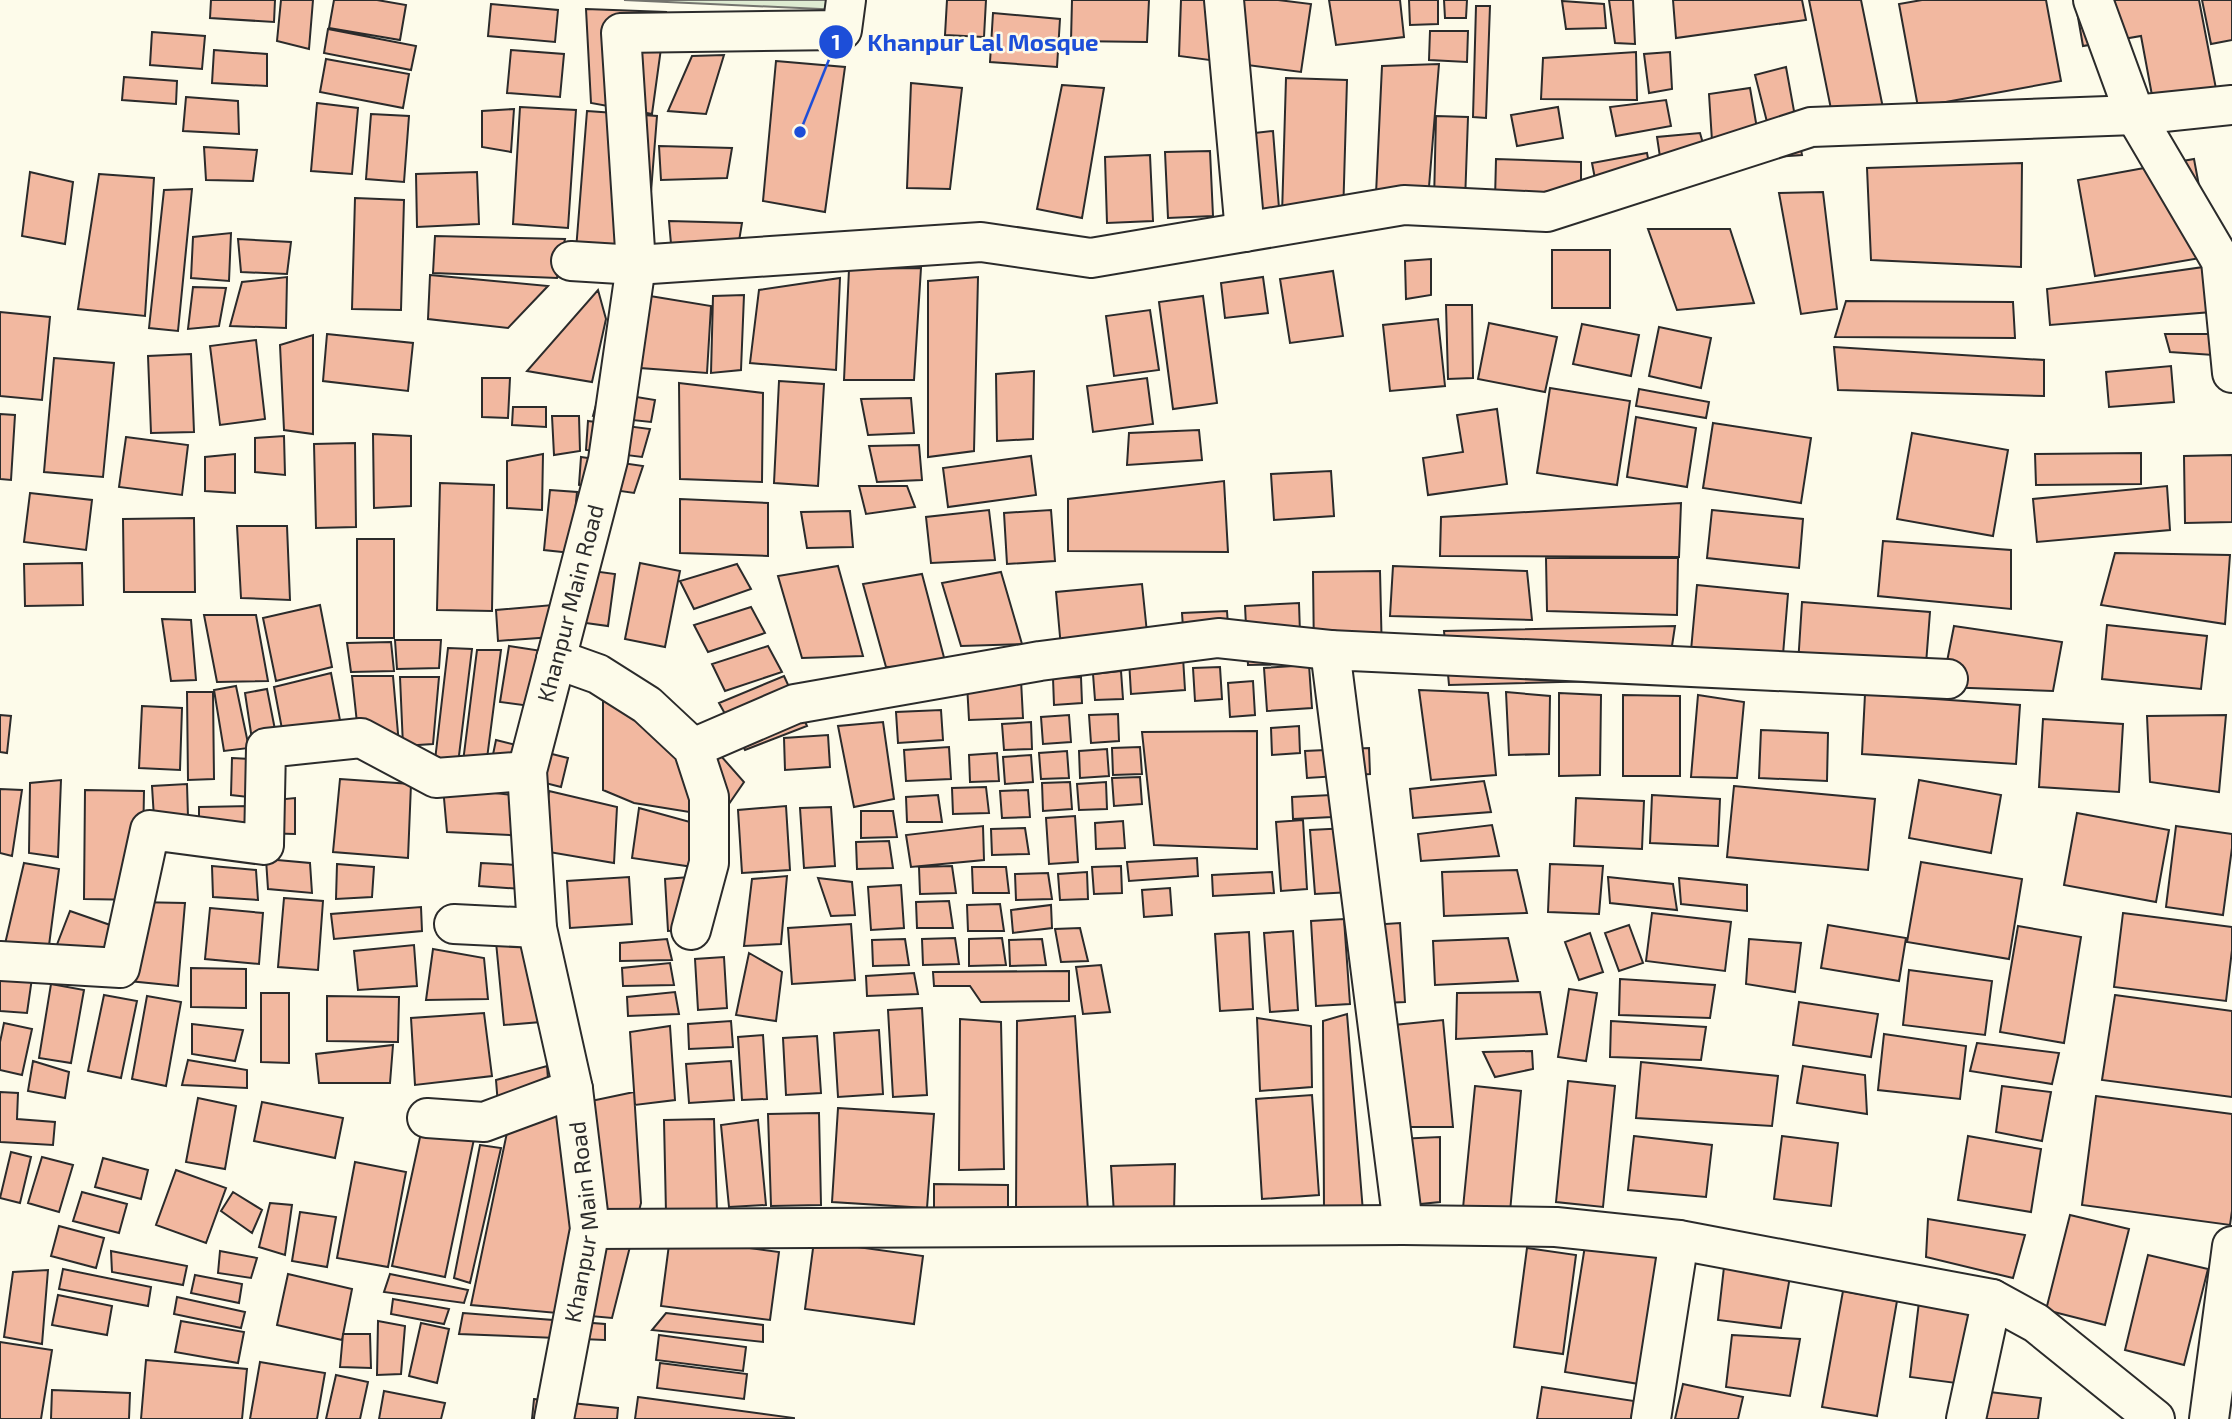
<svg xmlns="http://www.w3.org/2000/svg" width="2232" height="1419" font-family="'Exo 2',sans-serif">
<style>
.green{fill:#deebd1;stroke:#74746e;stroke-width:2}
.building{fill:#f2b8a0;stroke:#2b2b2b;stroke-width:2}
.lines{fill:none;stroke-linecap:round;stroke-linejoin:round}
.minor-casing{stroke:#2b2b2b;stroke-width:42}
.minor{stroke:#fdfbea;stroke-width:38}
.labels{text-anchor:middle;stroke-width:5;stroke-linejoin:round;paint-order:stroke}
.street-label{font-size:23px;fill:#2b2b2b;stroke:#fdfbea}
.leader{fill:none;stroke:#1d4ed8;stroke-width:2.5}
.callout-dot{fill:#1d4ed8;stroke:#fdfbea;stroke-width:2.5}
.mark-label{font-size:21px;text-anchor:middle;font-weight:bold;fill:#fff}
.callout-label{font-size:24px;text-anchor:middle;font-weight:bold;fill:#1d4ed8;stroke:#fdfbea;stroke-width:5;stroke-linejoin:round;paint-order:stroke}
</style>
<rect width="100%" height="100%" fill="#fdfbea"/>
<path class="green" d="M624,0H842V10Z"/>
<path class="building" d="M211,0H275L274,22L210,18Z
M281,0H313L309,49L277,41Z
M334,0H377L406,5L400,40L329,28Z
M947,0H986L984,37L945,35Z
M1072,0H1149L1147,42L1071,41Z
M1181,0H1278L1311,4L1301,72L1179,56Z
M1329,0H1400L1404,37L1336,45Z
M1409,0H1438V24L1410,25Z
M1444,0H1467L1466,18H1445Z
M1609,0H1633L1635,44L1615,43Z
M1673,0H1802L1806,20L1676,38Z
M1809,0H1861L1884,113L1833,119Z
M1922,0H2046L2061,81L1918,107L1899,4Z
M2075,0H2199L2217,94L2154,106L2141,36L2083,46Z
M2202,0H2232V40L2211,44Z
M1562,1L1604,4L1606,28L1566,29Z
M491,4L558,10L555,42L488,36Z
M1476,6H1490L1486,118L1473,117Z
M586,9L666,12L652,114L591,103Z
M993,13L1060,19L1057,67L990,62Z
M328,29L416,46L411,70L324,53Z
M1430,31H1468L1467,62L1429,60Z
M152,32L205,36L202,69L150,65Z
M214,50L267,54V86L212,83Z
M511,50L564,54L560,97L507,93Z
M1636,52L1637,100L1541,99L1543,58Z
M1670,52L1672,89L1649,93L1644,54Z
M724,55L706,114L668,111L692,56Z
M326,59L409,74L403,108L320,92Z
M776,61L845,67L825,212L763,201Z
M1439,64L1428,199L1376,194L1382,66Z
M1786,67L1802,155L1776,157L1755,75Z
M124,77L177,81L176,104L122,100Z
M1286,78L1347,80L1343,217L1282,215Z
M911,83L962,88L950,189L907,188Z
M1062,85L1104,88L1082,218L1037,209Z
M1750,88L1763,163L1714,172L1709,94Z
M186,97L238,101L239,134L183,131Z
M1666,100L1671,126L1616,136L1610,107Z
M317,103L358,108L352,174L311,171Z
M520,107L576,110L568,228L513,224Z
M1558,107L1563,138L1517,146L1511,115Z
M514,109L511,152L482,147V111Z
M587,111L657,116L646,255L576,250Z
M371,114L409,116L404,182L366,179Z
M1436,116L1468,117L1465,202L1434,201Z
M1273,131L1280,221L1227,225L1220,137Z
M1700,133L1704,147L1660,157L1657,137Z
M659,146L732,148L727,178L661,180Z
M204,147L257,150L253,181L206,180Z
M1210,151L1213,216L1168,218L1165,152Z
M1647,153L1655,195L1600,205L1592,163Z
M1150,155L1153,221L1107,223L1105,157Z
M1496,159L1581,162V203L1495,200Z
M2194,159L2212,256L2095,276L2078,180Z
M2022,163L2021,267L1871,260L1867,168Z
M30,172L73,182L65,244L22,236Z
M477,172L479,224L417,227L416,174Z
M99,174L154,178L145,316L78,309Z
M192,189L178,331L149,328L164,190Z
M1823,192L1837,309L1801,314L1779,193Z
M355,198L404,200L401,310L352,309Z
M669,221L742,223L737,253L672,255Z
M1648,229H1730L1754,303L1677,310Z
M231,233L229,281L191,278L193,237Z
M435,236L565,239L557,278L433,273Z
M238,239L291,242L287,274L241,272Z
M1552,250H1610V308H1552Z
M1431,259V295L1406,299L1405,261Z
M2218,265L2224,311L2050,325L2047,289Z
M921,268L914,380H844L849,269Z
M1333,271L1343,336L1290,343L1280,279Z
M430,275L548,286L508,328L428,319Z
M287,277L286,328L230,326L242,282Z
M978,277L974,451L928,457V281Z
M1263,277L1268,313L1225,318L1221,283Z
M840,278L836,370L750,363L759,290Z
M193,287L226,288L219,326L188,329Z
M598,290L606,319L592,382L527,371Z
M644,295L711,306L707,373L640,368Z
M744,295L741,370L711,373L713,296Z
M1203,296L1217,403L1173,409L1159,302Z
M1846,301L2013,302L2015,338L1835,337Z
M1446,305H1472L1473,378L1448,379Z
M1150,310L1159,370L1114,376L1106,316Z
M0,312L50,317L42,400L0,396Z
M1438,319L1445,386L1390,391L1383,325Z
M1489,323L1557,337L1545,392L1478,379Z
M1582,324L1639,335L1631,376L1573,364Z
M1659,327L1711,338L1701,388L1649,376Z
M327,334L413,343L408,391L323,381Z
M2165,334H2229L2228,356L2170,352Z
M313,335V434L284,430L280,345Z
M256,340L265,419L220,425L210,346Z
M1834,347L2044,360V396L1838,390Z
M191,354L194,432L151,433L148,356Z
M54,358L114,363L103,477L44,472Z
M2171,366L2174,402L2109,407L2106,372Z
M1034,371L1033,439L997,441L996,374Z
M482,378H510L508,418L482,417Z
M1147,378L1153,424L1093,432L1087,386Z
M779,381L824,384L818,486L774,483Z
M679,383L763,393L762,482L680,479Z
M1550,388L1630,401L1617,485L1537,473Z
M1639,389L1709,402L1706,418L1636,406Z
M600,391L655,400L651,422L593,416Z
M911,398L914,433L868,435L861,399Z
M513,407H546V427L512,425Z
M1497,409L1507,484L1428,495L1423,458L1463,452L1457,415Z
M0,414L15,415L11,480L0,479Z
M552,416H579L580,451L554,455Z
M1636,417L1696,428L1687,487L1627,477Z
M588,421L650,429L642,457L586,450Z
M1713,423L1811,438L1801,503L1703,488Z
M1199,430L1202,460L1127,465L1129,433Z
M1912,433L2008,450L1993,536L1897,519Z
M373,434L411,436V506L374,508Z
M284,436L285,475L255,472V438Z
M126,437L188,445L182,495L119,487Z
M355,443L356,527L316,528L314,444Z
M919,445L922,480L877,482L869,446Z
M2141,453V484L2036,485L2035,454Z
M235,454V493L205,491V457Z
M543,454L542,510L507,508V461Z
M2232,455V522L2185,523L2184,456Z
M1031,456L1036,495L948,507L943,468Z
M581,457L643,466L634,493L579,485Z
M1331,471L1334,516L1274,520L1271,474Z
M1224,481L1228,552L1068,551V499Z
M440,483L494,485L492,611L437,610Z
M859,486H907L915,507L866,514Z
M2167,486L2170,530L2037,542L2033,499Z
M550,490L577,492L571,553L544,550Z
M30,493L92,500L86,550L24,542Z
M680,499L768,503V556L680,553Z
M1681,503L1679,557L1440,556L1441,517Z
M989,510L995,560L931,563L926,517Z
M1051,510L1055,561L1007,564L1004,513Z
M1712,510L1803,519L1799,568L1707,558Z
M850,511L853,547L807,548L801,512Z
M194,518L195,592H124L123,519Z
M237,526H287L290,600L241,598Z
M357,539H394V638H357Z
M1883,541L2011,550V609L1878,596Z
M2115,553L2230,555L2225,624L2101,605Z
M1546,558H1678L1677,615L1547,611Z
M82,563L83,605L25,606L24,564Z
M640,563L680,571L665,647L625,639Z
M737,564L751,589L694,609L680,581Z
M838,566L863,656L802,658L778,576Z
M1393,566L1527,571L1532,620L1390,616Z
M578,569L615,574L608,626L571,621Z
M1380,571L1382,657L1314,658L1313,572Z
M1001,572L1022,644L961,646L942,583Z
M922,574L946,665L886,667L863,584Z
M1142,584L1150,662L1063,670L1056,592Z
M1697,585L1788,594L1780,691L1688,683Z
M1802,602L1930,612L1924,690L1797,680Z
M1299,603L1301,664L1248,665L1245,606Z
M564,604L566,636L498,641L496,610Z
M320,605L332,667L276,681L263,618Z
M751,607L765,633L708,652L694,625Z
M1227,611L1230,654L1185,657L1182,613Z
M204,615H256L268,681L217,682Z
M162,619L191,620L196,680L171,681Z
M2107,625L2207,636L2201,689L2102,679Z
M1675,626L1667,679L1449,685L1444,631Z
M1954,626L2062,642L2053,691L1942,687Z
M395,640H441L439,668L397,669Z
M391,642L394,671L351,672L347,643Z
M509,646L568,655L560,710L500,702Z
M768,646L782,672L725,691L712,664Z
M448,648L472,649L457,772L434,769Z
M477,650H501L485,774L462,770Z
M1183,657L1185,690L1131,694L1129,660Z
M1309,665L1312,708L1267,711L1264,668Z
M1220,667L1222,699L1195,701L1193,668Z
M1121,671L1123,699L1095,700L1093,674Z
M331,673L343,736L286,750L274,687Z
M352,676H393L399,745L360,751Z
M784,676L807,726L745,750L719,703Z
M400,677H439L433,744L403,746Z
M1081,677L1082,703L1054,705L1053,678Z
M1021,680L1023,718L969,720L967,684Z
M1253,681L1255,715L1230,717L1228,683Z
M236,686L249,748L224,751L214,690Z
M603,686L721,756L744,782L720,817L634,803L603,790Z
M267,689L279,750L254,753L245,693Z
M1419,690L1488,693L1496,775L1431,780Z
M187,692H213L214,779L188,780Z
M1506,692L1550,696L1549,754L1509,755Z
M1559,693L1601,695L1600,775L1559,776Z
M1865,694L2020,705L2016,764L1862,754Z
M1623,695L1680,696V776H1623Z
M1698,695L1744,702L1737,778L1691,777Z
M142,706L182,708L180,770L139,768Z
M941,710L943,740L898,743L896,712Z
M1118,714L1119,741L1091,743L1089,715Z
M0,715L11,716L7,753L0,752Z
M1069,715L1071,742L1043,744L1041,717Z
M2226,715L2219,792L2150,782L2147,716Z
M2043,719L2123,724L2119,792L2039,787Z
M883,722L894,799L854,807L838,726Z
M1031,722L1032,749L1004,750L1002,724Z
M1299,726L1300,753L1272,755L1271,728Z
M1761,730L1828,733L1827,781L1759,778Z
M1257,731V849L1154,845L1142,732Z
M828,735L830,767L785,770L784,738Z
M496,740L568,758L561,787L490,769Z
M949,747L951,779L906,781L904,750Z
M1140,747L1142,774L1113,775L1112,748Z
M1369,748L1370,774L1307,778L1305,751Z
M1107,749L1109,776L1080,778L1079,751Z
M1067,751L1069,778L1041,779L1039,753Z
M997,753L999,781L970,782L969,755Z
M1031,755L1033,782L1005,784L1003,757Z
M232,758L250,759L248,797L231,795Z
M1140,777L1142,804L1114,806L1112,778Z
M340,779L411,784L408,858L333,852Z
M61,780L58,857L29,853L30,783Z
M1919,780L2001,795L1991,853L1909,838Z
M1484,781L1491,812L1413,818L1410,789Z
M1070,782L1072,809L1043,811L1042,783Z
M1106,782L1107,809L1079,810L1077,784Z
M187,784L188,817L154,818L152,786Z
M1734,786L1875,799L1868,870L1727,857Z
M443,787L530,797V836L447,832Z
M986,787L989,813L953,814L952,788Z
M0,789L22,790L12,856L0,853Z
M85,790L144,791L142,900L84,899Z
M1028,790L1030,817L1002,818L1000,791Z
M549,791L617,807L614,863L543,851Z
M938,795L942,822H907L906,797Z
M1331,795L1332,817L1293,819L1292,797Z
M1652,795L1720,799L1718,846L1650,843Z
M295,798V834L258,833L255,802Z
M1576,798L1644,801L1642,849L1574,846Z
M250,806L251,842H199V807Z
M786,806L790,870L742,873L738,810Z
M831,807L835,866L804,868L800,808Z
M639,808L690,822L693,867L632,858Z
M861,811H893L897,837L861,838Z
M2077,813L2169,830L2156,902L2064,885Z
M1075,816L1078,862L1049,864L1046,818Z
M1303,820L1307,889L1281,891L1276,822Z
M1123,821L1125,848L1096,849L1095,823Z
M1492,825L1499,856L1421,861L1418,834Z
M983,826L984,860L911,867L906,835Z
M2176,826L2232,834V848L2223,915L2166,907Z
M1025,828L1029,854L992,855L991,829Z
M1348,828L1352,892L1315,894L1310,830Z
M889,841L893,868L857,869L856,842Z
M1197,858L1198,876L1129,881L1127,862Z
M266,859L310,863L312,893L268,889Z
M1921,862L2022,879L2009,959L1907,942Z
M24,863L59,869L48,953L5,944Z
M481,863L538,866L537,890L479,886Z
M337,864L374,867L372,897L336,899Z
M1550,864L1603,866L1599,914L1548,912Z
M212,866L256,870L258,900L213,897Z
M952,866L956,893L920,894L919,867Z
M1121,866L1122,893L1094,894L1092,867Z
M972,867H1006L1009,893H973Z
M1517,870L1527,913L1444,916L1442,872Z
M1087,872L1088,899L1060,900L1058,874Z
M1272,872L1274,893L1213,896L1212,875Z
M1048,873L1052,899L1016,900L1015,874Z
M702,876L705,929L668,931L665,879Z
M787,876L781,944L744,946L752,879Z
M629,877L632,924L570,928L567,881Z
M1608,877L1673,884L1677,910L1610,903Z
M818,878L852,882L855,915L831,916Z
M1679,878L1747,885V911L1681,904Z
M901,885L904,928L871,930L868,887Z
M1170,888L1172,915L1144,917L1142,890Z
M284,898L323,901L318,970L278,967Z
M949,901L953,928H917L916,902Z
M134,902L185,903L178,986L129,981Z
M1000,904L1004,931H968L967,905Z
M1051,905L1052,928L1013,933L1011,910Z
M421,907L422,931L334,939L331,914Z
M210,908L263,913L259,964L205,959Z
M70,911L113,926L98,974L51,960Z
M1652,913L1731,922L1725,971L1646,961Z
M2123,913L2232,927V950L2226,1001L2114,987Z
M1344,919L1350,1004L1316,1006L1311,921Z
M1400,923L1405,1002L1361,1004L1356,926Z
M851,924L855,980L792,984L788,928Z
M1629,925L1643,963L1619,971L1605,933Z
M1828,925L1906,938L1899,981L1821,968Z
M2018,926L2081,937L2064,1043L2000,1032Z
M1080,928L1088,961L1061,962L1055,929Z
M1293,931L1298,1010L1270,1012L1264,933Z
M1249,932L1253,1009L1220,1011L1215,934Z
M1590,933L1603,972L1579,980L1565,942Z
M955,938L959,964L923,965L922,939Z
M1002,938L1006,965L969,966V939Z
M1508,938L1518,981L1435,985L1433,941Z
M534,939L541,1022L504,1025L496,942Z
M667,939L672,960L620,961V943Z
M905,939L909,965L873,966L872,940Z
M1042,939L1046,965L1010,966L1009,940Z
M1749,939L1801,943L1795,992L1746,984Z
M414,945L417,986L358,990L354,951Z
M433,949L484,958L488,999L426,1000Z
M749,953L782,972L776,1021L736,1015Z
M724,957L727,1008L698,1010L695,959Z
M670,963L674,985L623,986L622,968Z
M1101,965L1110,1012L1083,1014L1076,967Z
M191,968L246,969V1008L191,1007Z
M1909,970L1992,981L1985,1035L1903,1025Z
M1069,971V1001L981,1002L970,986H934L933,972Z
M0,973L32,978L27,1013L0,1011Z
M914,973L918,994L867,996L866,976Z
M1620,979L1715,985L1710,1018L1619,1015Z
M51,984L84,990L71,1063L39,1058Z
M1569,989L1597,993L1586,1061L1558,1057Z
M675,992L679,1014L628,1016L627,997Z
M1540,992L1547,1034L1456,1039L1457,993Z
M261,993H289V1063L261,1062Z
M104,995L137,1001L121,1078L88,1071Z
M2115,995L2232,1011V1097L2102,1080Z
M147,996L181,1002L166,1086L132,1079Z
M327,996L399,997L398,1042L327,1041Z
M1799,1002L1878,1014L1871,1057L1793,1045Z
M922,1008L927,1095L893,1097L888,1010Z
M484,1013L492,1076L415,1085L411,1018Z
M1347,1014L1363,1212L1324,1210L1323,1021Z
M1075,1016L1088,1211L1016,1212L1017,1021Z
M1257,1018L1311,1026L1312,1087L1260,1091Z
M960,1019L1001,1022L1004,1169L959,1170Z
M1443,1020L1453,1127H1382L1384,1026Z
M731,1021L733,1047L689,1049L688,1024Z
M1611,1021L1706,1027L1701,1060L1610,1057Z
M4,1023L32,1029L22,1075L0,1070V1042Z
M192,1024L243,1030L235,1061L192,1054Z
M670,1026L675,1100L635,1105L630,1032Z
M879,1030L883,1094L838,1097L834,1033Z
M1884,1034L1966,1046L1960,1099L1878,1090Z
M763,1035L767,1099L742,1100L738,1037Z
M817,1036L821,1093L786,1095L783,1038Z
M1977,1043L2059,1053L2052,1084L1970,1071Z
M393,1045L390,1083H319L316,1054Z
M1532,1051L1533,1069L1495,1077L1483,1052Z
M188,1060L247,1070V1088L182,1085Z
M33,1061L69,1072L65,1098L28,1091Z
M731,1061L734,1100L689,1103L686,1064Z
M1641,1062L1778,1076L1772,1126L1636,1118Z
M547,1066L550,1104L498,1105L496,1080Z
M1803,1066L1865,1075L1867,1114L1797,1103Z
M1568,1081L1615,1086L1603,1207L1556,1202Z
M1475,1086L1521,1091L1510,1212L1463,1208Z
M2002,1086L2051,1092L2042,1141L1996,1132Z
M0,1092L18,1093L17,1119L55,1122L53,1145L0,1142Z
M634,1092L641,1203L612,1318L471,1305L510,1118Z
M1312,1095L1319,1195L1262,1199L1256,1099Z
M2096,1096L2232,1114V1211L2230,1225L2082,1205Z
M198,1098L236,1106L225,1169L186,1162Z
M262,1102L343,1118L335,1158L254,1141Z
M838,1108L934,1114L927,1208L832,1202Z
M819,1113L821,1205L771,1206L768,1114Z
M714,1119L717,1212L666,1213L664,1120Z
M758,1120L766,1205L729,1207L721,1125Z
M422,1128L474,1139L445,1277L392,1266Z
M1634,1136L1712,1145L1706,1197L1628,1190Z
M1782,1136L1838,1143L1831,1206L1774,1199Z
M1968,1136L2041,1149L2031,1212L1958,1200Z
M1440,1137V1202L1381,1208L1375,1140Z
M480,1145L501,1148L470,1283L454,1278Z
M11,1152L31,1157L20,1203L0,1198Z
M42,1157L73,1165L59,1212L28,1203Z
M103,1158L148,1170L141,1199L95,1187Z
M355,1162L406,1172L388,1267L337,1258Z
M1175,1164L1174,1213L1114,1214L1111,1166Z
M176,1170L226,1188L206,1243L156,1225Z
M934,1184L1008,1185V1214L934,1213Z
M82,1192L127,1204L119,1233L73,1221Z
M233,1192L262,1210L252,1233L221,1211Z
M270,1203L292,1205L285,1255L259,1247Z
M300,1212L336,1217L327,1267L292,1261Z
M2070,1215L2129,1229L2105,1325L2046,1310Z
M1928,1219L2025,1235L2013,1278L1926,1257Z
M59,1226L104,1238L96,1268L51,1256Z
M1587,1233L1661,1245L1639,1384L1565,1372Z
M670,1237L779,1252L770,1320L661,1306Z
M814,1241L923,1256L914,1324L805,1309Z
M1527,1248L1576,1255L1563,1354L1514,1347Z
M111,1251L187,1266L183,1285L112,1272Z
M220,1251L257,1258L251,1278L218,1273Z
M2148,1255L2208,1269L2184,1365L2125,1350Z
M1724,1267L1791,1271L1781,1328L1718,1320Z
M63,1269L151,1287L148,1306L59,1289Z
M48,1270L42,1344L4,1337L13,1272Z
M288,1274L352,1289L342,1340L277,1325Z
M390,1274L468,1290L464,1303L384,1292Z
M195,1275L242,1284L239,1303L191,1293Z
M1843,1291L1897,1301L1877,1416L1822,1407Z
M58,1295L112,1306L107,1335L52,1325Z
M177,1297L245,1312L241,1328L174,1314Z
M393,1299L449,1309L444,1324L391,1314Z
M1919,1302L1980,1311L1971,1385L1910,1377Z
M463,1313L605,1324V1340L459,1334Z
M666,1313L763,1325V1342L652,1330Z
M181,1321L244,1332L238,1363L175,1352Z
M378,1321L405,1326L401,1374L377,1375Z
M421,1323L449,1329L437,1383L409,1376Z
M343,1334H370L371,1368L340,1367Z
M659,1335L746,1347L743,1371L656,1360Z
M1732,1335L1800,1339L1790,1396L1726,1387Z
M0,1342L52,1350L41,1419H0Z
M146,1360L247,1369L242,1419H141Z
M260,1362L325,1373L317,1419H250Z
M660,1363L747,1374L744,1399L657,1388Z
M336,1375L368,1382L360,1419H326Z
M1683,1384L1743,1397L1738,1419H1675Z
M1542,1387L1634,1401L1631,1419H1537Z
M52,1390L130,1393L129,1419H51Z
M384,1391L445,1403L441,1419H379Z
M1981,1391L2041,1398L2038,1419H1977Z
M638,1397L794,1418V1419H635Z
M534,1399L618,1408L617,1419H532Z"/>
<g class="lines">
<defs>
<g id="minor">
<path d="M1224,0L1245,232"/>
<path d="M2093,0L2135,115L2221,261L2232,373"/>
<path d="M571,261L636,265L981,242L1091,258L1404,205L1547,212L1811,127L2135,115L2232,105"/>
<path d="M556,659L598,674L647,705L693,748L709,797V863L691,930"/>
<path d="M693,748L795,704L1040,661L1218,638L1330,650"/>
<path d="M454,924L537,928"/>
<path d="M0,961L120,968L150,830L264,845L266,748L361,738L436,778L527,771"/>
<path d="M427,1118L484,1122L573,1089"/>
<path d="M1403,1225L1330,650L1948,679"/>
<path d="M590,1229L1403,1225L1556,1227L1679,1240L1992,1299L2036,1323L2155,1419"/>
<path id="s1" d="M554,1419L590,1229L573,1089L537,928L527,771L608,460L636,265L621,33L842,30L846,0"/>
<path d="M1651,1419L1679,1240"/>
<path d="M1966,1419L1992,1299"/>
<path d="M2209,1419L2232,1246"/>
</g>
</defs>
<use href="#minor" class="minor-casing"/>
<use href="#minor" class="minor"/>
</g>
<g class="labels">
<g class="street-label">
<text dy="8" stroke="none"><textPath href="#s1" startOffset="830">Khanpur Main Road</textPath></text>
<text dy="8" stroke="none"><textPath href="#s1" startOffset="200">Khanpur Main Road</textPath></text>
</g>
</g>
<path class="leader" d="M800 132L836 42"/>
<g class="callout-dot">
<circle cx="800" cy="132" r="7"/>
<circle cx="836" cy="42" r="18"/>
</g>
<g class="mark-label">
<text x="836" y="50">1</text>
</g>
<g class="callout-label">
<text x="983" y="51">Khanpur Lal Mosque</text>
</g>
</svg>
